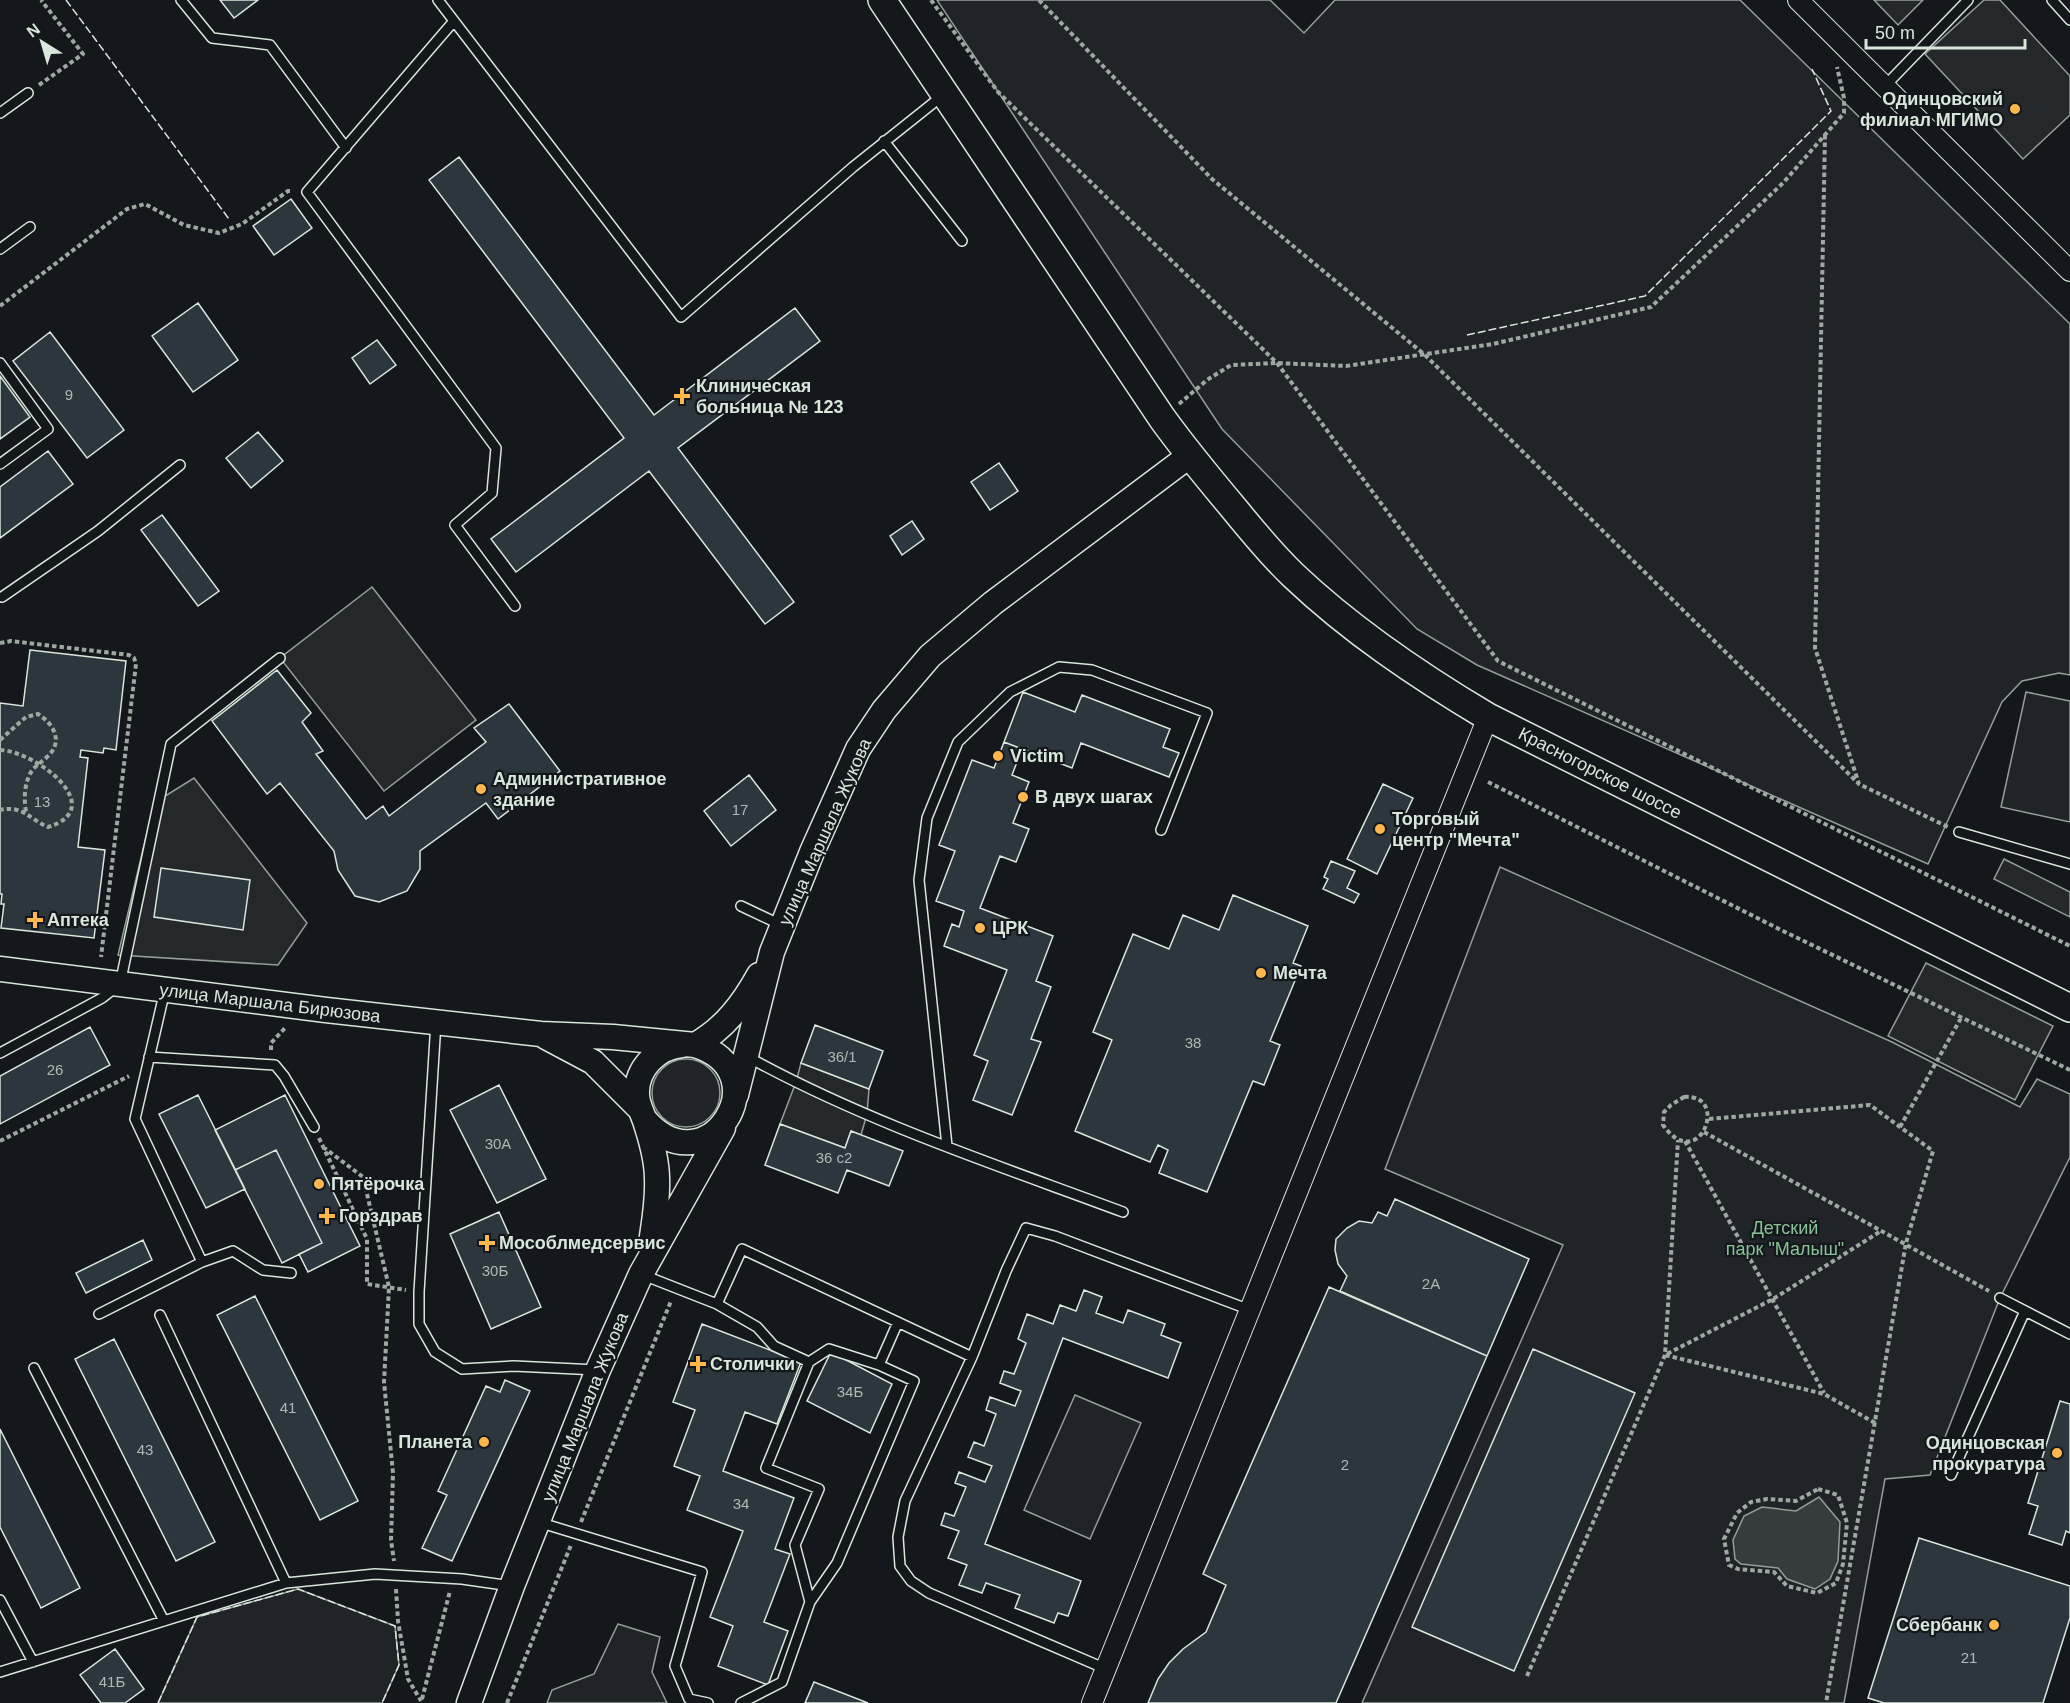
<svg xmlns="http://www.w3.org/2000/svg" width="2070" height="1703" font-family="Arial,sans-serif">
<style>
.green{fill:#202428;stroke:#939e99;stroke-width:1.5}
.parking{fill:#24282b;stroke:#939e99;stroke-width:1.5}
.water{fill:#363b3e;stroke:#939e99;stroke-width:1.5}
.building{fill:#2c363c;stroke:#d8e6dc;stroke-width:1.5}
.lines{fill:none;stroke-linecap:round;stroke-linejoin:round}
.service-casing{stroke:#d8e6dc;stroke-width:12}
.minor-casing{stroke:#d8e6dc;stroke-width:22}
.tertiary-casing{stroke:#d8e6dc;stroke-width:27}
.secondary-casing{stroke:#d8e6dc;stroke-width:30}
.path{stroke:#9da8a2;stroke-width:4;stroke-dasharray:4.5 3;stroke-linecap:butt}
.service{stroke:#14181c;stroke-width:9}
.minor{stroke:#14181c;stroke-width:20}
.tertiary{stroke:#14181c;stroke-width:24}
.secondary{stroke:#14181c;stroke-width:27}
.fence{stroke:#d8e6dc;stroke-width:1.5;stroke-dasharray:8 3;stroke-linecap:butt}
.poi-dot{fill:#ffb74d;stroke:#14181c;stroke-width:2}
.labels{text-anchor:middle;stroke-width:4.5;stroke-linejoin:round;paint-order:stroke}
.number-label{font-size:15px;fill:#adbab4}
.poi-label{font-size:18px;font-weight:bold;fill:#d8e6dc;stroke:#14181c;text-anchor:start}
.street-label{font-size:18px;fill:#d8e6dc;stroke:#14181c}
.park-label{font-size:18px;fill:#8ac095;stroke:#14181c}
</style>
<rect width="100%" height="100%" fill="#14181c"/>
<path class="green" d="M937,0H1270L1304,33L1335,0H1740L2070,324V675L2059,673L2022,681L2002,702L1928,864L1477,665L1417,629L1222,429Z
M2026,692L2070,701V822L2001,807Z
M1500,867L1892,1042L2020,1107L2037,1079L2070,1094V1157L2000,1298L1930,1475L1885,1479L1844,1703H1362L1563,1245L1385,1169Z
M652 1093a34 34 0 1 1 68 0a34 34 0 1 1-68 0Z
M1075,1395L1141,1423L1090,1539L1024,1510Z
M298,1589L395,1626L399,1665L382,1703H158L197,1617Z
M618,1624L660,1637L652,1672L667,1703H547L552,1690L594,1674Z"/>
<path class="parking" d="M1874,0H1923L1898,25Z
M1984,0H2000L2070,76V115L2023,159L1925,54Z
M372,587L476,720L384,791L280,658Z
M194,778L307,923L278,965L118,955L154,803Z
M2004,859L2070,892V917L1994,879Z
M1926,963L2053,1026L2015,1100L1888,1036Z
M801,1063L869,1089L867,1114L861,1135L851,1131L845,1148L780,1124L796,1082Z"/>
<path class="water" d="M1819,1497L1840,1522L1838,1561L1830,1579L1815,1589L1787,1579L1778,1568L1741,1564L1735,1559L1733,1540L1744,1516L1762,1507L1796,1511Z"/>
<path class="building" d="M220,0H258L234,18Z
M459,157L654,415L795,308L820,341L678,448L794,602L765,624L649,471L516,572L491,539L624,438L429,180Z
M291,199L312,228L274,255L253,226Z
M198,303L238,360L193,392L152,336Z
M50,332L124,430L87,458L13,361Z
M377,340L396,365L370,384L352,358Z
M0,376L30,417L0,439Z
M258,432L283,461L251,488L226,458Z
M48,451L73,484L0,538V487Z
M999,463L1018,491L990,510L971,482Z
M162,515L219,591L198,606L141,530Z
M912,521L924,539L902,555L890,536Z
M30,650L126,661L116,750L104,748L103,753L81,750L80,757L88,758L78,847L105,850L94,938L1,928L4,904H1L2,894H0V703L23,706Z
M277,670L311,713L302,722L323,751L316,754L366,819L383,806L389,816L486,742L474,728L509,704L560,771L498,819L486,803L420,851V869L407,891L379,902L355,896L338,870L334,851L280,783L267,794L212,721Z
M1023,692L1075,712L1082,695L1170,729L1163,747L1179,753L1169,777L1081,743L1072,768L1004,742Z
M1004,742L1022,749L1012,775L1029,782L1013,823L1029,829L1016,862L1000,856L980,908L1053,936L1036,981L1051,987L1031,1039L1041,1042L1012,1115L973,1100L988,1061L974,1055L1007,970L944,946L952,924L959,927L964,911L936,901L955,851L939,845L972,760L994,768Z
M749,775L776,810L731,846L704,811Z
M1383,784L1413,798L1377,874L1347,859Z
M1331,861L1355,871L1347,888L1359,894L1354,903L1323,889L1328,879L1324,877Z
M161,868L250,880L243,930L154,917Z
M1233,895L1308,926L1293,963L1301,966L1270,1041L1280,1045L1264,1085L1253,1081L1207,1192L1159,1173L1168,1150L1158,1145L1150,1162L1075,1131L1112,1040L1093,1032L1133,934L1169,949L1183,915L1219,930Z
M815,1025L883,1051L869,1089L801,1063Z
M90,1027L110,1065L0,1124V1076Z
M499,1085L546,1179L497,1203L450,1110Z
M198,1095L245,1189L206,1208L159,1114Z
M285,1095L360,1246L308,1272L299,1254L322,1243L276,1150L235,1170L215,1130Z
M780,1124L845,1148L851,1131L903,1151L889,1186L847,1170L838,1193L765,1165Z
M276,1150L322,1243L282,1263L235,1170Z
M1395,1199L1529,1259L1487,1356L1340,1291L1347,1276L1338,1264L1335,1250L1336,1239L1347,1228L1359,1221L1372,1223L1378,1212L1387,1216Z
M499,1212L541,1307L491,1329L450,1234Z
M143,1240L152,1260L86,1293L76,1273Z
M1329,1287L1487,1356L1336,1703H1148L1158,1679L1169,1663L1183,1649L1206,1632L1226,1585L1203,1574Z
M1084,1290L1102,1297L1096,1313L1123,1323L1128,1310L1165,1324L1161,1335L1181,1343L1168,1378L1063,1338L985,1544L1081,1581L1068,1616L1058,1613L1054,1623L1015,1608L1020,1595L986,1583L982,1593L959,1585L967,1565L948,1558L959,1531L941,1525L945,1513L954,1516L966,1487L955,1483L959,1472L985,1482L992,1466L968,1457L974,1442L984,1446L996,1414L986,1410L990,1397L1015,1406L1021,1391L1000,1383L1004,1371L1014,1374L1026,1343L1018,1339L1027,1314L1053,1324L1060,1305L1076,1311Z
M255,1296L358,1501L320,1520L217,1315Z
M702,1324L801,1362L777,1424L745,1412L723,1471L794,1498L775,1549L790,1554L764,1622L788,1631L768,1685L718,1666L733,1626L710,1617L743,1531L687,1510L700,1476L674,1466L695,1410L673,1402Z
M114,1339L215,1542L176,1561L75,1359Z
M1533,1349L1635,1393L1514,1671L1412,1627Z
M831,1352L892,1384L870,1433L807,1401Z
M505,1380L530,1391L452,1561L422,1548L447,1495L438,1491L486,1386L500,1392Z
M2060,1401L2070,1404V1533L2066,1531L2062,1545L2029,1534L2038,1506L2028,1503Z
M0,1429L80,1588L41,1608L0,1527Z
M1919,1538L2070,1586V1618L2043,1703H1884L1868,1698Z
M115,1649L144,1689L125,1703H101L80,1675Z
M814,1682L868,1703H805Z"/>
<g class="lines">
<defs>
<path id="service" d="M181,0L212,38L270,45L346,148
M438,0L681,317L853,167L942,96
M2052,0L2070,20
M454,21L307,192L496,448L492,493L455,525L515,606
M1884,87L1968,0
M0,113L28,93
M884,141L962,241
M0,249L30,227
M0,363L48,429L0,464
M2,597L98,531L180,465
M1959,832L2070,864
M741,906L781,925
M165,990L135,1119L202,1262L233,1251L263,1270L291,1273
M436,1022L419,1292V1324L435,1352L462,1369L514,1366L597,1370
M0,1053L102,998L120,984L171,744L280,658
M149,1057L275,1065L284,1076L314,1127
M748,1057C866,1122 997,1165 1123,1212
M947,1146L919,880L927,818L958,742L1010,692L1059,667L1092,670L1207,713L1161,830
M643,1275L717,1304L742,1249L972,1357L1006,1271L1026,1228L1055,1236L1250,1310
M2000,1298L2070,1334
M717,1304L757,1327L774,1346L809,1362L829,1349L879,1365L898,1322
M99,1314L202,1262
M160,1315L286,1583
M972,1357L905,1501L898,1537L900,1566L911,1581L929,1593L1106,1669
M809,1362L766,1468L819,1489L795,1545L810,1602
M34,1368L164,1621
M1951,1475L2025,1311
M538,1522L702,1572L675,1666L689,1699L708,1703
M0,1600L33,1662
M0,1672L286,1583L375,1574L462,1579L511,1586
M741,1703L782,1682L810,1602L837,1563L914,1381L879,1365"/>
<path id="minor" d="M1798,0L2070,271
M1092,1703L1488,717"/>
<path id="tertiary" d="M0,969L326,1010L541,1034L613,1037L695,1045C783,1072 707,1191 645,1120
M546,1037L593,1062L639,1108
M695,1045C724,1029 743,1004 759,975
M736,1095L772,952L812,852L858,749L884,710L930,656L993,603L1189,456
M651,1243C654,1222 658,1201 657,1179C657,1160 651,1139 645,1121C642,1112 637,1104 637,1094C636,1069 657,1047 682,1045
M469,1703L512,1586L598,1370L641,1274L723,1128"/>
<path id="secondary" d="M882,0L1162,418C1185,450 1210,480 1236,511C1254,533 1273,556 1293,575C1352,631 1419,676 1488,717L2070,1008"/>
</defs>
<use href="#service" class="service-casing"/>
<use href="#minor" class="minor-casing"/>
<use href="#tertiary" class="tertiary-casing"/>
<use href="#secondary" class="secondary-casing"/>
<path class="path" d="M931,0L998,92L1277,363L1498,661L2070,946
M1039,0L1212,179L1425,355L1859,784
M39,85L83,54L41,0
M1825,135L1815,648L1859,784L1948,827
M0,306L127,209L145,204L184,225L219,233L242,224L288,191H293
M1179,404L1207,380L1231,365L1277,363L1346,366L1493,344L1651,307L1783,183L1844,113V98L1837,67
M0,643L11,641L129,655L134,658L136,664L101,957
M0,740L26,717L38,714C54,724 64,742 47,757C41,763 33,767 30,774C24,786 24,800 26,812
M0,750C36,751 110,808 48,827C29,819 23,805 0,810
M1488,782L1781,930L2070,1070
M271,1050V1043L286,1027
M1684,1097C1731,1093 1699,1176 1663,1125L1664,1112L1671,1105Z
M1709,1119L1870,1105L1933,1151L1906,1243L1826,1703
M1900,1127L1961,1018
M1704,1132L1989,1291
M319,1138L367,1239V1284L406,1290
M0,1141L129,1076
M1685,1141L1824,1393
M323,1147L363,1177L389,1287L384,1382L393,1473L391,1540L394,1561
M1875,1423L1824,1394L1665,1355L1773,1299L1881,1231
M1818,1489L1838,1495L1847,1523L1843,1564L1836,1583L1817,1593L1787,1586L1774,1572L1738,1569L1729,1565L1724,1539L1737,1513L1751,1502L1767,1499L1796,1501Z
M581,1522L671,1301
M396,1589L398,1621L408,1679L421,1701
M1527,1676L1665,1355L1678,1140
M422,1699L450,1591
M507,1703L571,1545"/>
<use href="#service" class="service"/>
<use href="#minor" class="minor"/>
<use href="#tertiary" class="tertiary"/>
<use href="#secondary" class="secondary"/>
<path class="fence" d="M66,0L229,219
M1467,335L1645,296L1831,111L1812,69
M158,1703L197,1617L298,1589L395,1626L399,1665L382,1703"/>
</g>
<g class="poi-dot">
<circle cx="2015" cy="109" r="6"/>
<path d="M679 387h6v6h6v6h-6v6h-6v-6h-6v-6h6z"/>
<circle cx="998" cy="756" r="6"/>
<circle cx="481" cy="789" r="6"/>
<circle cx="1023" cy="797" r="6"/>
<circle cx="1380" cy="829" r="6"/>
<path d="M32 911h6v6h6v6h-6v6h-6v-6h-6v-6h6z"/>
<circle cx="980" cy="928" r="6"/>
<circle cx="1261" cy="973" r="6"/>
<circle cx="319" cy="1184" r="6"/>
<path d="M324 1207h6v6h6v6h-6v6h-6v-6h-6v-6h6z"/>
<path d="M484 1234h6v6h6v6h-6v6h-6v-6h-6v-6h6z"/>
<path d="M695 1355h6v6h6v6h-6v6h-6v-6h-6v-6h6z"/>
<circle cx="484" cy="1442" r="6"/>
<circle cx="2057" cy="1453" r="6"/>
<circle cx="1994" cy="1625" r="6"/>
</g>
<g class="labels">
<g class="number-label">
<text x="69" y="400">9</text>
<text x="42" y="807">13</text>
<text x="740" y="815">17</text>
<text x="1193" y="1048">38</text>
<text x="842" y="1062">36/1</text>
<text x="55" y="1075">26</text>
<text x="498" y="1149">30А</text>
<text x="834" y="1163">36 с2</text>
<text x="495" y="1276">30Б</text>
<text x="1431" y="1289">2А</text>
<text x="850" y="1397">34Б</text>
<text x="288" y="1413">41</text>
<text x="145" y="1455">43</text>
<text x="1345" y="1470">2</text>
<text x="741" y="1509">34</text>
<text x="1969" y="1663">21</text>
<text x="112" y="1687">41Б</text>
</g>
<g class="poi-label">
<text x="2003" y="105" text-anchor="end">Одинцовский<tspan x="2003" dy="21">филиал МГИМО</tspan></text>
<text x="696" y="392">Клиническая<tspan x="696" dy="21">больница № 123</tspan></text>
<text x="1010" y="762">Victim</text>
<text x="493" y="785">Административное<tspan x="493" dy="21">здание</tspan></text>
<text x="1035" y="803">В двух шагах</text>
<text x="1392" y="825">Торговый<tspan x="1392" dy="21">центр "Мечта"</tspan></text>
<text x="47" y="926">Аптека</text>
<text x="992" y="934">ЦРК</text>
<text x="1273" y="979">Мечта</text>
<text x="331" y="1190">Пятёрочка</text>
<text x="339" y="1222">Горздрав</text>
<text x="499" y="1249">Мособлмедсервис</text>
<text x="710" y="1370">Столички</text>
<text x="472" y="1448" text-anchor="end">Планета</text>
<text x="2045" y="1449" text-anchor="end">Одинцовская<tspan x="2045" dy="21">прокуратура</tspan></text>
<text x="1982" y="1631" text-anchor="end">Сбербанк</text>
</g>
<g class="street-label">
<text transform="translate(1600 773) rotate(27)" y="6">Красногорское шоссе</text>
<text transform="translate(825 832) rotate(-66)" y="6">улица Маршала Жукова</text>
<text transform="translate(270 1003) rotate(7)" y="6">улица Маршала Бирюзова</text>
<text transform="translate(585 1407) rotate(-68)" y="6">улица Маршала Жукова</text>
</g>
<g class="park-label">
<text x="1785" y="1234">Детский<tspan x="1785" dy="21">парк "Малыш"</tspan></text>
</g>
</g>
<g transform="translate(42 42) rotate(323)" stroke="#14181c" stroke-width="4.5" paint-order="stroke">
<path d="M0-4.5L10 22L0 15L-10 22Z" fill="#d8e6dc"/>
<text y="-9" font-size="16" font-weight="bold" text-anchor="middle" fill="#d8e6dc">N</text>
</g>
<path d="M1866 39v9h159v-9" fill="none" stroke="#d8e6dc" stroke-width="3"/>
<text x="1875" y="39" font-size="18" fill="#d8e6dc" stroke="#14181c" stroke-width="4.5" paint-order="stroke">50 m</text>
</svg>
